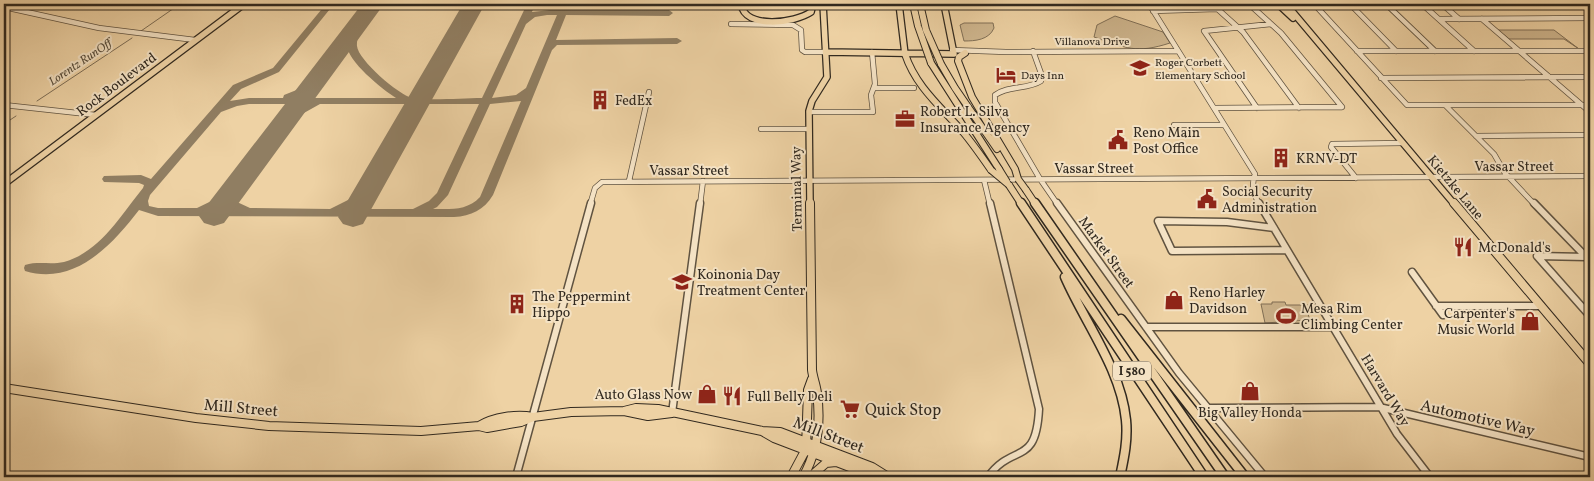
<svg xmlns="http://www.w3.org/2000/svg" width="1594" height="481" font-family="Vollkorn,serif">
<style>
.green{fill:#ceb58d;stroke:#806f56}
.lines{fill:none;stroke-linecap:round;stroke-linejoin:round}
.stream{stroke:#7c6c54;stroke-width:1}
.taxiway{fill:#907e62;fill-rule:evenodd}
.runway{fill:#907e62;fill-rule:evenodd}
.minor-far1-casing{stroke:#605340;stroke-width:6}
.minor-casing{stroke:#605340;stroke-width:9}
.major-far1-casing{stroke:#31291f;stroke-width:8}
.major-casing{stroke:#31291f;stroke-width:10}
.highway-far1-casing{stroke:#31291f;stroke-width:8}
.highway-casing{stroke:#31291f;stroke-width:11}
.minor-far1{stroke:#f4e2c4;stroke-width:4.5}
.minor{stroke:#f4e2c4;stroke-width:6}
.major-far1{stroke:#eed2a4;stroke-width:5.5}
.major{stroke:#eed2a4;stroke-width:8}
.highway-far1{stroke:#eed2a4;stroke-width:6}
.highway{stroke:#eed2a4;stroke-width:8}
.highway-bridge-casing{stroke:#31291f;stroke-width:8;stroke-linecap:butt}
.highway-bridge{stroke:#eed2a4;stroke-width:6}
.labels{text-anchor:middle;stroke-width:4;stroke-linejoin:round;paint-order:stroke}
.far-street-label{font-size:11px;fill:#31291f;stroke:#f4e2c4}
.far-poi-label{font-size:11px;fill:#31291f;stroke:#f4e2c4;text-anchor:start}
.far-water-label{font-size:12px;font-style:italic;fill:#564b39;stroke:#f4e2c4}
.shield{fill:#f4e2c4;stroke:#6c6050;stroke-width:1}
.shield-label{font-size:12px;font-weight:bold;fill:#31291f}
.street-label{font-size:14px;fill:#31291f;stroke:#f4e2c4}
.poi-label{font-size:14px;fill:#31291f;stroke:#f4e2c4;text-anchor:start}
.near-street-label{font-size:16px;fill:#31291f;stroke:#f4e2c4}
.near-poi-label{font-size:16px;fill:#31291f;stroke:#f4e2c4;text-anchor:start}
</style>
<rect width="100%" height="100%" fill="#eed2a4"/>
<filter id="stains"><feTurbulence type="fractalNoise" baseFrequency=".004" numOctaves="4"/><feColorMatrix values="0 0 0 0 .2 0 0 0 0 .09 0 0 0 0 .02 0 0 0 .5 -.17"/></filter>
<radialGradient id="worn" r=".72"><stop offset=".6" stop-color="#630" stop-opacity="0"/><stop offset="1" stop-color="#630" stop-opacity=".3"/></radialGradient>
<path class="green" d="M1115,16L1163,32L1170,43C1136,54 1126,48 1094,37L1097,25Z
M964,23H993L994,28C989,40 975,41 964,41L960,25Z
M1498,30H1554L1579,49L1564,39H1509Z
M1272,302H1285L1286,305H1309L1307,311L1310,320L1265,323L1261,304H1272Z"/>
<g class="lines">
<path class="stream" d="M141,31L180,4
M37,101L132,38
M4,124L16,116"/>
<path class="taxiway" d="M326,4H334L279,72L241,89L230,101L249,98H283L284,95L299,89L315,78L319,79V83L307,93L295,98H396C382,89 347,61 347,45C348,31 361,15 368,4L376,5C370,16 356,33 357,46C358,60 399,95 412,98C431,101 462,98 482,98L527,4H535L532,12L559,9L562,4H570L568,9L669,10L673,13L669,16L566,15L556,40L677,38L682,41L677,44L557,45L552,50L493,195C484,210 471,216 454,217L158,216L139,210C112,245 75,286 25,271L24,268L25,265C38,261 51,265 64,262C100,252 121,215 143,188L144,185L139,183L104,182L102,179L104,176L141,175L151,179L233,85L273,68ZM547,15H557L526,88L516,95L492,98L526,24L535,17ZM521,101L480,197C467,211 450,209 433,209L437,207L448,195L490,104ZM249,104H306L282,118L281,120L286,123L320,104H479L437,193L429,201L413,209H349C359,204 368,198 375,189L373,186H365L352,198L330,209L250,208L237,202L234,193L230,192L197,208H158L149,206L148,201L150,195L221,112L237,106ZM226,203L231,208H214Z"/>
<path class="runway" d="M362,4H384L224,223L214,226L204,223L199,216L204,209Z
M463,4H485L363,224L353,227L343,224L338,217Z"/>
<defs>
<path id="minor-far1" d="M1149,4L1255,174C1251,186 1253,194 1260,205
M1212,4L1243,32L1299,108
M1249,4L1281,33L1342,107
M1314,4L1407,105H1590
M1350,4L1396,51
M1386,4L1435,51
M1422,4L1474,51
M1442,4L1459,19
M1583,4L1590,9
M4,7L99,28L195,40
M1153,11L1217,9
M1439,19L1590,18
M1482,19L1590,112
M731,24L793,25L801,30L802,50L805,52H826
M952,50L1006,52L1178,51
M1033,51L1042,76L1041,81C1027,90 1009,85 995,95V102L1040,179L1058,205
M1357,51H1590
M1381,78L1590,77
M875,88H914
M4,105L96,115
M1446,106L1494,154L1505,173L1535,205
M1214,108L1342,107
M1257,108L1204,31L1271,24
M809,112H873L871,95L875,84L872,52
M1174,125H1224
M761,129H809
M1476,136L1590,135
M1356,178L1331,147L1332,144L1403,143
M984,180L990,205
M629,181L649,92
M590,205L595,188L602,182L1590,176
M700,205L703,181"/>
<path id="minor" d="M1057,203L1179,373L1265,477
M1259,203L1397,434L1430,477
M1534,203L1590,261
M1274,228L1227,222L1158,221L1172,251L1287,250
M1537,256L1590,316
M1537,256L1587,257
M1412,272L1443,315
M1436,306H1541
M1146,327H1333
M1210,408L1379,407L1590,457
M672,413L700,203
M516,477L591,203
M988,477C1013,442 1036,468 1039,409L990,203"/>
<path id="major-far1" d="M741,4C745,30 795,23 811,12L813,4
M899,4L905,54
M1278,4L1293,18
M1286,4L1455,205
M826,52L954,54L944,4
M4,184L244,4
M810,205L809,111L812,101L827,77L823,4"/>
<path id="major" d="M1454,203L1590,364
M4,388L196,418L269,426L421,431L479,426C494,417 516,414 533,417
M624,411L648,416L672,413
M479,426L487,428L521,422L533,417L571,412L624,411L636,408L658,409L762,431L780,432L872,467L888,477
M762,431L774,438L868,474L882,475
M791,477L806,449L808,390L812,379
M803,477C818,451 821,423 817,393C816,385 813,378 812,370L810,203
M810,477L826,463L836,462"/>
<path id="highway-far1" d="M965,53L959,57L958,61L972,97L1015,169L1018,179
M905,54C916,87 941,107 963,132C973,144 982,157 991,170
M931,63L999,169
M941,64L955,88L997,149
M1009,185L1022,205
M1026,190L1036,205"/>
<path id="highway" d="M1021,203L1204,477
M1035,203L1225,477
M1065,277C1085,323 1121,369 1126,420C1128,440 1124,458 1120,477
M1121,319L1245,477"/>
</defs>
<use href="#minor-far1" class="minor-far1-casing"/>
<use href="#minor" class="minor-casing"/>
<use href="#major-far1" class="major-far1-casing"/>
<use href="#major" class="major-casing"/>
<use href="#highway-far1" class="highway-far1-casing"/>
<use href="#highway" class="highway-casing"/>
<use href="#minor-far1" class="minor-far1"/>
<use href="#minor" class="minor"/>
<use href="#major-far1" class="major-far1"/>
<use href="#major" class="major"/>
<use href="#highway-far1" class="highway-far1"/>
<use href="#highway" class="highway"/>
<defs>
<path id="highway-bridge" d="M913,4L918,26L931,63
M920,4L926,30L941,64
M999,169L1007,182
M991,170L1009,185
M1018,179L1026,190"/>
</defs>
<use href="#highway-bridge" class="highway-bridge-casing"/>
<use href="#highway-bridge" class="highway-bridge"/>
</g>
<defs>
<symbol id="school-bare" viewBox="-9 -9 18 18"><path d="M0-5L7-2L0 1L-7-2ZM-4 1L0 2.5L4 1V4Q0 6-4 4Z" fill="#8f2418" stroke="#f4e2c4" stroke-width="2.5" paint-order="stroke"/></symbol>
<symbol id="hotel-bare" viewBox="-9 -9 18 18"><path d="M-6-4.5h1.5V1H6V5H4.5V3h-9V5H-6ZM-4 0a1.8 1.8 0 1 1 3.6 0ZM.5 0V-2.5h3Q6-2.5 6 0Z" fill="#8f2418" stroke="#f4e2c4" stroke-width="2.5" paint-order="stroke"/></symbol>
<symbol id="building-bare" viewBox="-9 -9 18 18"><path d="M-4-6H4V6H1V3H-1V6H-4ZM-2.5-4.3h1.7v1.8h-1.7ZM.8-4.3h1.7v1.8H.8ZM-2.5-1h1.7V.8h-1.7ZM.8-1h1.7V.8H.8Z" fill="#8f2418" stroke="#f4e2c4" stroke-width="2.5" paint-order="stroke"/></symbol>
<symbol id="office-bare" viewBox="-9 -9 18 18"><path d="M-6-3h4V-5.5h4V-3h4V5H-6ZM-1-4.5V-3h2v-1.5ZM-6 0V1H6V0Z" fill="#8f2418" stroke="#f4e2c4" stroke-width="2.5" paint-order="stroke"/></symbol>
<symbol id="civic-bare" viewBox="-9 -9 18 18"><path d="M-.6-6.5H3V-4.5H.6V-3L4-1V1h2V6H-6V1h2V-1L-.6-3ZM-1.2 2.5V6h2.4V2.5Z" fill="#8f2418" stroke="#f4e2c4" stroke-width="2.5" paint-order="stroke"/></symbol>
<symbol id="restaurant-bare" viewBox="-9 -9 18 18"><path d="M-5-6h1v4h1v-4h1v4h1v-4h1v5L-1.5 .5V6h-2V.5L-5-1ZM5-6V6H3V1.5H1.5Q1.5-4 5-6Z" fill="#8f2418" stroke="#f4e2c4" stroke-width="2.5" paint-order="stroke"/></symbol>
<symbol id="shop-bare" viewBox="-9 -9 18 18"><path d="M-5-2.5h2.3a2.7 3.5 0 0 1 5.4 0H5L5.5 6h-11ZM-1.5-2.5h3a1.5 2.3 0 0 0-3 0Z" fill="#8f2418" stroke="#f4e2c4" stroke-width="2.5" paint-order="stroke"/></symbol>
<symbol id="stadium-bare" viewBox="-9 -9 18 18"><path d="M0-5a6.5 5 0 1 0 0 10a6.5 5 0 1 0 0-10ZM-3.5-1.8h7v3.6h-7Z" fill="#8f2418" stroke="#f4e2c4" stroke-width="2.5" paint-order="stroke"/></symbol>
<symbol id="supermarket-bare" viewBox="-9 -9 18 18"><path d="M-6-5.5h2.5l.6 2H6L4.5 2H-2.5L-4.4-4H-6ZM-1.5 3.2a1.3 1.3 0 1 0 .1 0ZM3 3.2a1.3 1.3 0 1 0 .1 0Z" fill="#8f2418" stroke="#f4e2c4" stroke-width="2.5" paint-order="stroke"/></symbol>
</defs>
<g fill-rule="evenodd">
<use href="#school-bare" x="1126" y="54" width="28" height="28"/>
<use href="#hotel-bare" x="992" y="61" width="28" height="28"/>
<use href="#building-bare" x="586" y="86" width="28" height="28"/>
<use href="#office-bare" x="891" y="105" width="28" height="28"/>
<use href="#civic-bare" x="1104" y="126" width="28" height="28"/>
<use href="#building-bare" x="1267" y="144" width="28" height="28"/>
<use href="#civic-bare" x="1193" y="185" width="28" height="28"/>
<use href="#restaurant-bare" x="1449" y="233" width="28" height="28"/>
<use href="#school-bare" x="668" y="268" width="28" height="28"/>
<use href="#shop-bare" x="1160" y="286" width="28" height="28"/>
<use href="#building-bare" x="503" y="290" width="28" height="28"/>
<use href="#stadium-bare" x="1272" y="302" width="28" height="28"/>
<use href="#shop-bare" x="1516" y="307" width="28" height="28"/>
<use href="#shop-bare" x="1236" y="377" width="28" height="28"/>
<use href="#shop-bare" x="693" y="380" width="28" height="28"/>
<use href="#restaurant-bare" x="718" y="382" width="28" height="28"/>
<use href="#supermarket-bare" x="836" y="395" width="28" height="28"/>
</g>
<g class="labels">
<g class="far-street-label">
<text x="1092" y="45">Villanova Drive</text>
</g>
<g class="far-poi-label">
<text x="1155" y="66">Roger Corbett<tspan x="1155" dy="13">Elementary School</tspan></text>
<text x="1021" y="79">Days Inn</text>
</g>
<g class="far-water-label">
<text transform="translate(80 62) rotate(-34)" y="4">Lorentz RunOff</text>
</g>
<rect class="shield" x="1113" y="361.5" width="38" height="19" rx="4"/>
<g class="shield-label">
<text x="1132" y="375">I 580</text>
</g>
<g class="street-label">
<text transform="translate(116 84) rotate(-37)" y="5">Rock Boulevard</text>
<text x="1514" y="171">Vassar Street</text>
<text x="1094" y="173">Vassar Street</text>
<text x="689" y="175">Vassar Street</text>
<text transform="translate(1456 187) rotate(50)" y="5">Kietzke Lane</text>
<text transform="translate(796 189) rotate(-91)" y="5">Terminal Way</text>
<text transform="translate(1107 252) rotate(54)" y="5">Market Street</text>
<text transform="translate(1386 390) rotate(59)" y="5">Harvard Way</text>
</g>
<g class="poi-label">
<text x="615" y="105">FedEx</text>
<text x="920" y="116">Robert L. Silva<tspan x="920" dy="16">Insurance Agency</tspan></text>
<text x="1133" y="137">Reno Main<tspan x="1133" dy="16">Post Office</tspan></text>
<text x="1296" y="163">KRNV-DT</text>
<text x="1222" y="196">Social Security<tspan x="1222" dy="16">Administration</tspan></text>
<text x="1478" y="252">McDonald's</text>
<text x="697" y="279">Koinonia Day<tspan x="697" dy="16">Treatment Center</tspan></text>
<text x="1189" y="297">Reno Harley<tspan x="1189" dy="16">Davidson</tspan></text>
<text x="532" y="301">The Peppermint<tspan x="532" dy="16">Hippo</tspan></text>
<text x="1301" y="313">Mesa Rim<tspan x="1301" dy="16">Climbing Center</tspan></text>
<text x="1515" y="318" text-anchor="end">Carpenter's<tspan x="1515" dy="16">Music World</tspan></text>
<text x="692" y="399" text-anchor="end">Auto Glass Now</text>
<text x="747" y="401">Full Belly Deli</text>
<text x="1250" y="417" text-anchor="middle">Big Valley Honda</text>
</g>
<g class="near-street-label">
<text transform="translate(241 407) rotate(5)" y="6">Mill Street</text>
<text transform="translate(1478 417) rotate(13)" y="6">Automotive Way</text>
<text transform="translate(829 434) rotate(21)" y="6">Mill Street</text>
</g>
<g class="near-poi-label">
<text x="865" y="415">Quick Stop</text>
</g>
</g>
<rect width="1594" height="481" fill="none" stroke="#eed2a4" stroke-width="20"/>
<rect x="5" y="5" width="1584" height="471" fill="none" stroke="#31291f" stroke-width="2.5"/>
<rect x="10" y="10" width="1574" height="461" fill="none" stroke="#31291f"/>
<rect width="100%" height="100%" filter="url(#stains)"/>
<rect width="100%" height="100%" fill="url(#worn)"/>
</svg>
